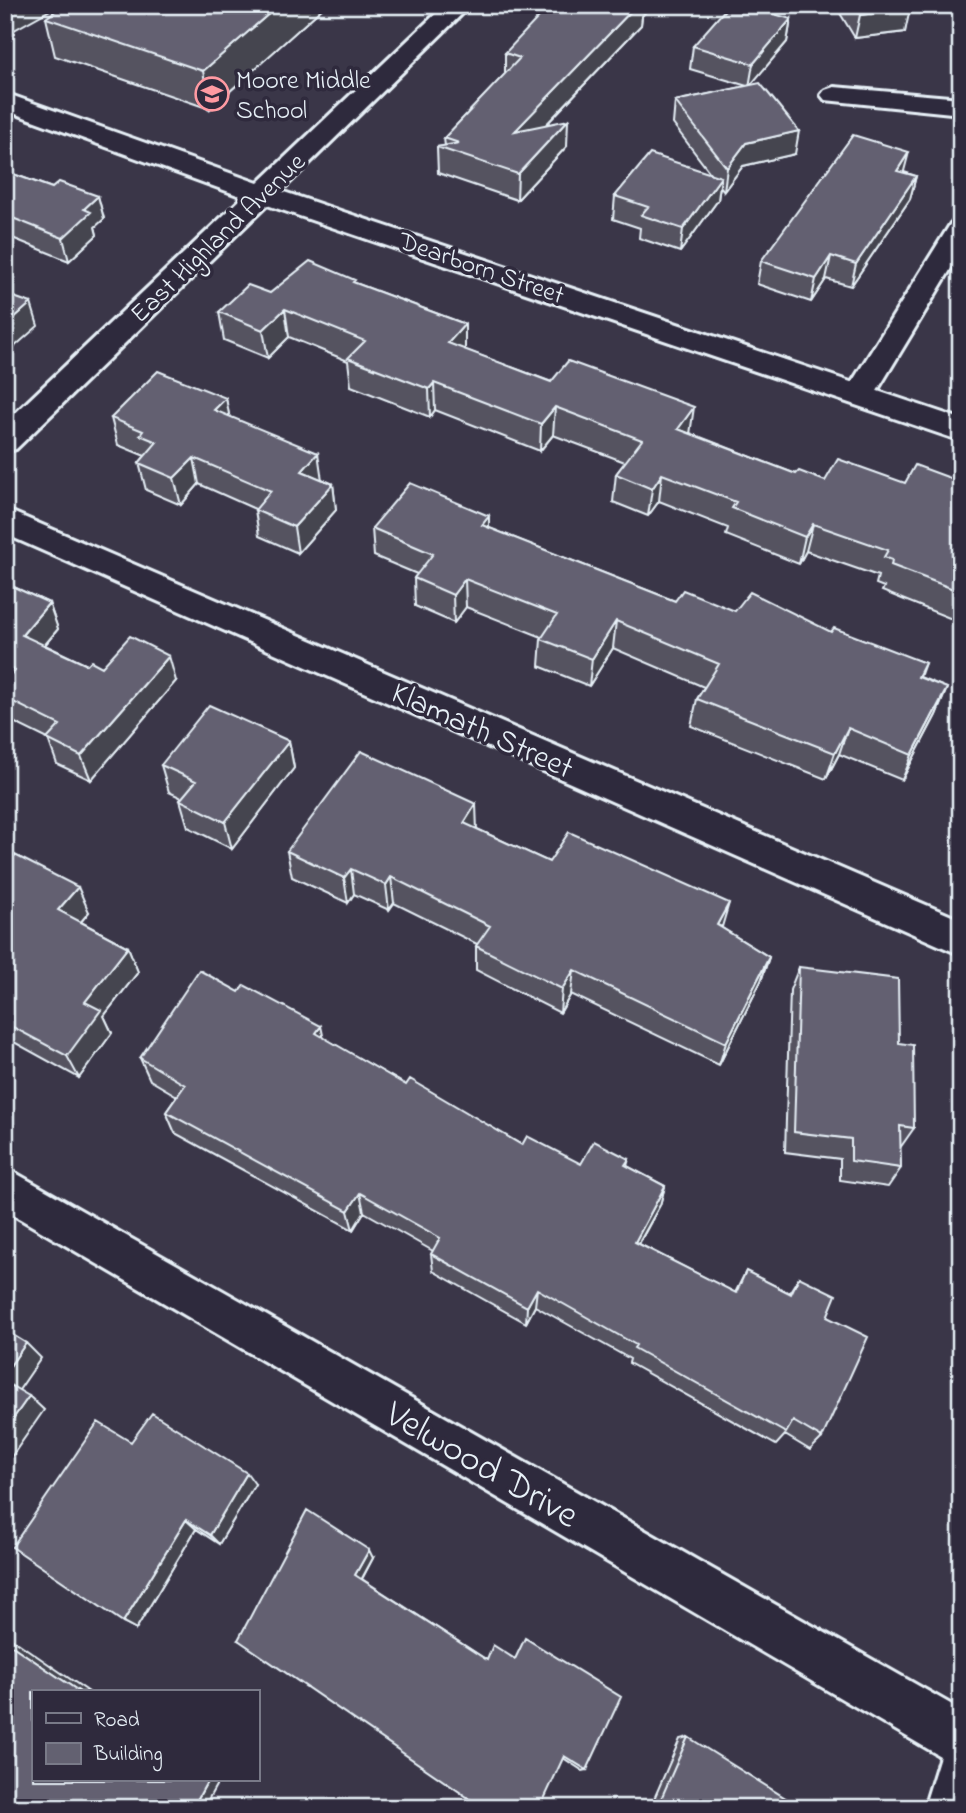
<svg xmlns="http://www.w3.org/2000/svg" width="966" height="1813" font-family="'Indie Flower',sans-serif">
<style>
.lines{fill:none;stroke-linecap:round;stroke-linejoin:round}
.minor-casing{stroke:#e8f1f8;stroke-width:6}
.tertiary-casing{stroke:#e8f1f8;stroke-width:6}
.minor{fill:#2f2a3d;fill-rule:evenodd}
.tertiary{fill:#2f2a3d;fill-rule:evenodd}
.wall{fill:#555361;stroke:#e8f1f8;stroke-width:2}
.shaded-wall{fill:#45444f;stroke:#e8f1f8;stroke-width:2}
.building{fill:#636171;stroke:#e8f1f8;stroke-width:2}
.labels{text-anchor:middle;stroke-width:7;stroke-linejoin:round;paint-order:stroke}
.far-poi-label{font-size:26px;fill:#e8f1f8;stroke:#2f2a3d;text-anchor:start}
.far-street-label{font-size:26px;fill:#e8f1f8;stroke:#2f2a3d}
.street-label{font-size:32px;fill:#e8f1f8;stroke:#2f2a3d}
.near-street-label{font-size:38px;fill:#e8f1f8;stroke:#2f2a3d}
</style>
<rect width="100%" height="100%" fill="#3a3648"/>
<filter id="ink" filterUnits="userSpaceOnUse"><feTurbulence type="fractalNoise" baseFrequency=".0143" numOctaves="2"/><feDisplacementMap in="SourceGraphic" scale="14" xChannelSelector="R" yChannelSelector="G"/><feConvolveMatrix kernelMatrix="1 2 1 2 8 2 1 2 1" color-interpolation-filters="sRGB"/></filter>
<g filter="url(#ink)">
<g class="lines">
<defs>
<path id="minor" d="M834,87L961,98V114L825,100L821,95L825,90Z
M961,220V252L871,401L860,404L849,401L845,394L849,387L951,223Z
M5,509L961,920V955L5,534Z
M5,1167L961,1710V1808H924L940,1756L5,1210Z"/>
<path id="tertiary" d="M445,5H471L281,191L961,419V441L267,205L16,449L5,452V423L243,197L5,110V93L258,183Z"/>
</defs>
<use href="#minor" class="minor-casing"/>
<use href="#tertiary" class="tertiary-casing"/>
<use href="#minor" class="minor"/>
<use href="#tertiary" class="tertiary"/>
</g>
<path class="wall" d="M326,5L210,109L55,56L46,18Z
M835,5H908L905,32L855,38Z
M642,16L641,25L546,125L567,146L517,200L438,173L437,147L445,146L444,138L505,74V53Z
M791,19L787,42L750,85L795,154L743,166L724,191L720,186L718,200L680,252L639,238L640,228L613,219L615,196L710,173L673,124L675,101L747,86L690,69L693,46Z
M5,171L52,188L98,196L104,219L95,227L97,235L69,261L5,235Z
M904,172L916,176L910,199L851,286L826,279L811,302L757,284L761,261Z
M355,283L465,324V350L690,433L796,474L825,481L905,483L961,482V603L952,619L882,591L884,587L876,584L878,576L806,551L799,564L726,535L728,528L659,501L648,516L613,502L616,474L625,462L553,435L540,451L435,410L430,417L351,386L348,361L289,337L268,358L224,340L219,312L270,293Z
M226,398L229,416L322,479L333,484L336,510L298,553L259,536L255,510V509L199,484L181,505L146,490L139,463L145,456L118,445L111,418Z
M489,516V528L675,601L735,611L831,632L925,663L920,677L947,688L936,715L902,780L839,754L826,779L691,726L697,699L704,687L613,648L589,686L539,666L541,639L542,637L466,607L454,623L415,606L414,578L417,574L374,556L372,528Z
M5,583L49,603L58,629L45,645L87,665L102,667L176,681L91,780L57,764L48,739L5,718Z
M289,741L294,768L232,849L188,827L180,800L182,798L169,792L161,765Z
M477,829L549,862L722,928L769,957L761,981L719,1065L571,994L560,1013L476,970V946L477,944L394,903L389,910L354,894L348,903L292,877L287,851Z
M5,850L89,912L81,922L128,947L138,972L104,1016L112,1033L79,1078L12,1041L5,1030Z
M799,967L899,1043L914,1128L900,1148L901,1168L888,1187L840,1180V1159L785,1152L790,990Z
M239,992L323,1038L406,1085L522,1145L581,1164L629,1159L627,1166L665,1186L660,1205L639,1244L735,1293L746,1271L789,1293L799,1277L827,1317L822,1438L810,1450L785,1435L776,1445L629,1363L630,1359L535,1306L526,1323L433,1271L431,1254L433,1251L364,1212L353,1230L175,1133L166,1112L177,1096L150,1080L140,1058Z
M131,1442L255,1484L219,1544L196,1529L136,1629Z
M373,1558L362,1579L487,1660L515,1659L587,1770L583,1771L563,1758L238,1640Z
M688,1737L783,1808H650L680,1739Z"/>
<path class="shaded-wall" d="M5,5H59L5,35Z
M279,5H326L210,109L203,71Z
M637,5H652L642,16L641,25L515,157V131Z
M910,9L905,32L855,38L860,15Z
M791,19L787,42L749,87L753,64Z
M568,120L567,146L517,200L518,174Z
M799,131L795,154L743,166L724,191L727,168L746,143Z
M909,152L903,175L897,171Z
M916,176L910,199L851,286L856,264Z
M721,177L718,200L680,252L683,229Z
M98,196L104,219L95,227L97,235L69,261L63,238L84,209Z
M831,256L826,279L811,302L816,279Z
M31,303L38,326L5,355V326Z
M285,309L289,337L268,358L263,330Z
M465,324V352L448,343Z
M434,383L435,410L430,417L429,389Z
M226,398L231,425L214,410Z
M555,407L553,435L540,451L541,424Z
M694,407L690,434L678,429Z
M318,453L322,480L302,471Z
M194,458L199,484L181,505L174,478Z
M662,474L659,501L648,516L652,489Z
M333,484L336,510L298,553L294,527Z
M489,516V544L482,525Z
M813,524L806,551L799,564L805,537Z
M465,579L466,607L454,623L453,595Z
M961,598V603L952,619Z
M49,603L58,629L32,660L22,635Z
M616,621L613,648L589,686L592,659Z
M169,656L176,681L91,780L81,756Z
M947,688L936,715L902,780L912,755Z
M848,728L839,754L826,779L835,753Z
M289,741L294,768L232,849L225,822Z
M476,804L477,831L464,823Z
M351,869L354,894L348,903L344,878Z
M391,877L394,903L389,910L386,885Z
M78,887L89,912L70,935L58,910Z
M729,903L722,927L717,925Z
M128,947L138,972L104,1016L112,1033L79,1078L67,1056L85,1002Z
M769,957L761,981L719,1065L726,1043Z
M574,970L571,994L560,1013L562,989Z
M321,1026L326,1049L316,1033Z
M665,1186L660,1205L630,1259L635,1242Z
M360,1193L364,1212L353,1230L348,1211Z
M537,1289L535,1306L526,1323L527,1307Z
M26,1343L41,1358L17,1393L5,1383V1373Z
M29,1396L44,1410L5,1466V1430Z
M247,1473L255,1484L219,1544L210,1535Z
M186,1520L196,1529L136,1629L123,1622Z
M369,1550L373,1558L360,1582L355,1575Z
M5,1634L89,1692H80L5,1641Z
M208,1780H219L208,1800L219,1808H208L197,1800Z"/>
<path class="building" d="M63,5H279L203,71L46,18Z
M550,5H637L515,131L568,120L518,174L437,147L459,143L444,138L520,58L505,53Z
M729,5H744L791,19L753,64L693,46Z
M854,5H908L910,9L860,15Z
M760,83L799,131L746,143L727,168L675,101Z
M853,135L909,152L897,171L916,176L856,264L831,256L816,279L761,261Z
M650,154L721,177L683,229L641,215L648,207L615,196Z
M5,171L52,188L59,182L98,196L84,209L91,212L63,238L5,215Z
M310,261L355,280L353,282L465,324L448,343L551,382L568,361L694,407L678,429L796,474L799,471L825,481L838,459L905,483L915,465L961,482V592L891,565L892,560L884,557L888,550L813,524L805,537L732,508L736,502L662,474L652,489L616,474L642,440L555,407L541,424L434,383L429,389L348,358L365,341L285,309L263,330L219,312L248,285L270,293Z
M5,294L31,303L5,326Z
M158,371L226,398L214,410L318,453L302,471L333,484L294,527L255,510L271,491L194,458L174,478L139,463L157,442L140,435L143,431L111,418Z
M410,483L489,516L482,525L675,601L683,590L735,611L750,592L831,632L834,628L925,663L918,677L947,688L912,755L848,728L835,753L697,699L719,664L616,621L592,659L541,639L557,615L465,579L453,595L414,578L433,554L372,528Z
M5,583L49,603L22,635L87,665L91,661L102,667L130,636L169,656L81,756L47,739L60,725L5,698V681L15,670L5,666Z
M209,705L289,741L225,822L180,800L196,781L161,765Z
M361,751L476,804L464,823L549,862L569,832L729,903L717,925L769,957L726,1043L574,970L562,989L476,946L490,926L391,877L386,885L351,869L344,878L287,851Z
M5,850L78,887L58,910L128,947L85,1002L101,1010L67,1056L5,1023V1009L10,1004L5,1001Z
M799,967L898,979L899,1043L913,1045L914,1128L900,1126L901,1168L851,1161V1139L794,1132Z
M199,970L239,992L244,985L321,1026L316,1033L406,1085L410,1079L522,1145L527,1136L581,1164L594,1141L629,1159L625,1165L665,1186L635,1242L736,1293L746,1271L791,1294L799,1277L836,1295L827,1317L868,1337L822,1438L793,1421L786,1433L634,1348L636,1345L537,1289L527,1307L431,1254L440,1238L360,1193L348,1211L166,1112L185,1085L140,1058Z
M5,1330L26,1343L5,1373Z
M5,1382L29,1396L5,1430Z
M152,1413L247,1473L210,1535L186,1520L123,1622L12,1547L98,1422L131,1442Z
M307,1510L369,1550L355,1575L487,1660L493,1645L515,1659L525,1638L621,1697L587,1770L564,1756L540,1808H483L238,1640Z
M5,1641L80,1692H33V1780H208L197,1800L208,1808H5Z
M688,1737L787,1799L783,1808H657Z"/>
</g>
<defs>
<symbol id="school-ring" viewBox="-11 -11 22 22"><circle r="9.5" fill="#2f2a3d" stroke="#ff9aa2" stroke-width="1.5"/><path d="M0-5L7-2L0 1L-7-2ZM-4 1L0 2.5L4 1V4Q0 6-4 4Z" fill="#ff9aa2"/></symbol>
</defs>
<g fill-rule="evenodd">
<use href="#school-ring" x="193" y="75" width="38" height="38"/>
</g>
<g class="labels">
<g class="far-poi-label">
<text x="236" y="88">Moore Middle<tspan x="236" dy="30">School</tspan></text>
</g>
<g class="far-street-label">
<text transform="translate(217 237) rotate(-44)" y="9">East Highland Avenue</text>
<text transform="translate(482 267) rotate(19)" y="9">Dearborn Street</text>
</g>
<g class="street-label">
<text transform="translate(483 729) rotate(24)" y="11">Klamath Street</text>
</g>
<g class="near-street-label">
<text transform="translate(483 1463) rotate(30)" y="13">Velwood Drive</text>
</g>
</g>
<rect width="966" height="1813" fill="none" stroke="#2f2a3d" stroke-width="28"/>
<rect x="14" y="14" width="938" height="1785" fill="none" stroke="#e8f1f8" stroke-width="2.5" filter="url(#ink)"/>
<rect x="32" y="1690" width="228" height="91" fill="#2f2a3d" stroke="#797a88" stroke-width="2"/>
<rect x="46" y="1713" width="35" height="10" fill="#2f2a3d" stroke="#797a88" stroke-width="2"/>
<text x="94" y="1726" font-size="21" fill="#e8f1f8">Road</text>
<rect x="46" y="1743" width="35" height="21" fill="#636171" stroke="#797a88" stroke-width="2"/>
<text x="94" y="1760" font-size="21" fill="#e8f1f8">Building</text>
</svg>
